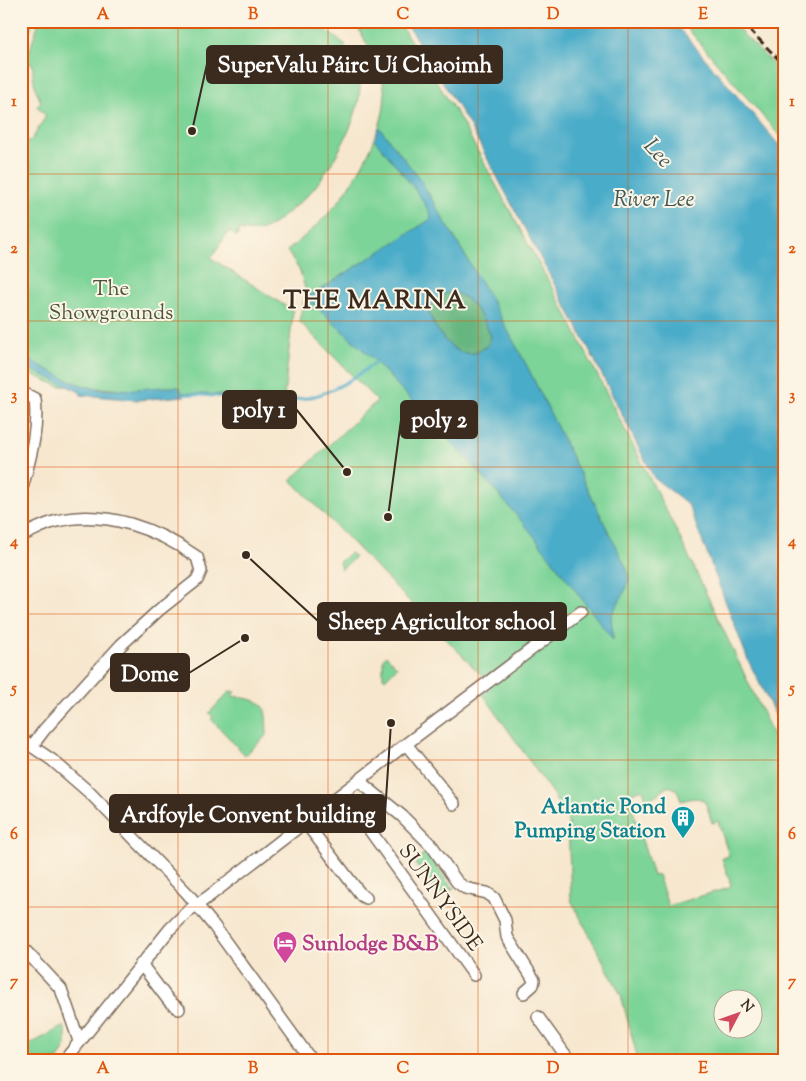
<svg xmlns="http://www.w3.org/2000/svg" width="806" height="1081" font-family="'Sorts Mill Goudy',serif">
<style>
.green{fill:#7dd498;stroke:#5c7f5b;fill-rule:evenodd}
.forest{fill:#66b680;stroke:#50704f}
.water{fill:#4aacc9;stroke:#426b74;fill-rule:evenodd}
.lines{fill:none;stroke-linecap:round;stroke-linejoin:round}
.stream{stroke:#4aacc9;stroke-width:3}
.minor-casing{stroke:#7d6c5c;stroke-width:14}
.highway-casing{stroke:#7d6c5c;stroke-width:19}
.minor{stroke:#fff;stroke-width:11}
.highway{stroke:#f9bf6d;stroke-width:16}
.rail{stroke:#3b2a1e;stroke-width:3;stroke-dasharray:8 4;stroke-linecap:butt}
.grid{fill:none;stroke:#df570d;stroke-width:1;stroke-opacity:0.55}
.labels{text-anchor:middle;stroke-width:4;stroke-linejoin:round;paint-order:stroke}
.park-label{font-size:21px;fill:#4c543c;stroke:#fcf5e5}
.culture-label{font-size:21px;font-weight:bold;fill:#0d838f;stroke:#fcf5e5;text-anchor:end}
.street-label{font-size:21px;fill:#3b2a1e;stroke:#fcf5e5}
.hotel-label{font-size:21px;font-weight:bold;fill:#b23c85;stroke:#fcf5e5;text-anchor:start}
.water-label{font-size:22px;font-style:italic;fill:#40585a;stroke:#fcf5e5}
.district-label{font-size:26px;font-weight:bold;letter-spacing:1px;fill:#3b2a1e;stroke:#fcf5e5}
.leader{fill:none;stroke:#3b2a1e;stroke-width:2}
.callout-dot{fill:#3b2a1e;stroke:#fcf5e5;stroke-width:2}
.callout{fill:#3b2a1e;stroke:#3b2a1e;stroke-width:2}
.callout-label{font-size:22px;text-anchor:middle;font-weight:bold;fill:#fff}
.neatline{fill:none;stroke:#df570d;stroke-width:2}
.grid-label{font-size:16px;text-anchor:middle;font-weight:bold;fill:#df570d}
</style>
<rect width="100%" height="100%" fill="#fcf5e5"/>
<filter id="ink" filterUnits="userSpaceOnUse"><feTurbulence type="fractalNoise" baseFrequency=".02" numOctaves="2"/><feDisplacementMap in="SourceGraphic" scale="10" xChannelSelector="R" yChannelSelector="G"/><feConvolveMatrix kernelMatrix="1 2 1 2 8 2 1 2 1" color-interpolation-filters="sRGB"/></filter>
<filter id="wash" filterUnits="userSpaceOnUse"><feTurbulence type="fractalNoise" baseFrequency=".0096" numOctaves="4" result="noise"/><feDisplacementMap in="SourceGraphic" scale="20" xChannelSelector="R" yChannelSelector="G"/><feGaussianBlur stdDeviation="1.12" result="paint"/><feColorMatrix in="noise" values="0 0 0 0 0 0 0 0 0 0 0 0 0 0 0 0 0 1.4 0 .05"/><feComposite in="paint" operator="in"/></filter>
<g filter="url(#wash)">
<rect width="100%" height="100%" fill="#f7e7cf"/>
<path class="green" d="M21,21H34L21,50Z
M39,21H313L346,45L342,50C352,59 360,69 360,83C361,117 335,161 315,187C307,197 296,205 287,213C280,219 273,225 265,229C257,232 247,232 239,230L237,237L229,231L211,258L293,311L284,398L59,386L21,370V137L30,142L46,116L37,106L41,102C35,89 32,79 33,64L26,62Z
M355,21H398L459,117L568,317L679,536L785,760V1060H638L621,995L571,900L568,821L552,793L483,694L492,686L291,480L377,401L299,321L306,292L300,271L287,251C301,239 315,228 327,215C352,189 390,125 384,88C380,65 365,42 355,21ZM669,786L677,790L681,801C706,794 705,800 712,823L718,821L729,856L722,858L731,885L728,888L668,906L658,875L653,876L628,794L643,789L646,799C656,798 660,790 669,786ZM724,998H754V1028H724Z
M681,21H730L785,76V142Z
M350,553L355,557L341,570L339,562Z
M386,655L397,667L385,679L383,677V659Z
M230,691L235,692L232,695L233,696C266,702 266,701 267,735L245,755L211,719L213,717L209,713Z
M427,851L445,879L454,888L439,897L414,862Z
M64,1026C69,1040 66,1049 57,1060H23L21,1057V1049Z"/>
<path class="forest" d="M450,292C471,294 483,319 491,336L488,345C484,348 479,352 474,353C452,358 433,327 428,310C435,301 439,296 450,292Z"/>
<path class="water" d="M405,21H673L785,152V735L748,660L688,504L654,478L589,349L471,128Z
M379,127L420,179L489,296L527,366L627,569L629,579L625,591L611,616L613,640L530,531L479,472L371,357L306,298L307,296L316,292L431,219C432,206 385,152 374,139ZM450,292C471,294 483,319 491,336L488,346C484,348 479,352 474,353C452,358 433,327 428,310C435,301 439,296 450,292Z
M21,355C42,366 67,382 89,387C117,394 149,386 179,387L185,396L138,400L81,395L80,392L21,365Z"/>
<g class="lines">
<path class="stream" d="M180,394C222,394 274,407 315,396C337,390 357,376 375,363"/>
</g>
</g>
<g filter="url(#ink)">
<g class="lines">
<defs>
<path id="minor" d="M21,392L35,399C39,432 29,461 21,492
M21,536C33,531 44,524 57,521C106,509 157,529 197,557L201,571L197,580L159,610L121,645L44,730L32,746
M21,739L52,760L90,793L188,894L214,926L311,1060
M406,744L454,804
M359,781L402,816L432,846L457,882L465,888L487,893L494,898L505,920L507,937L534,980L533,985L524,993
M343,793L474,975
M305,822L362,896L366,898
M21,946L61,989L79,1041
M141,964L169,1001L179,1009
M538,1017L569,1060
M65,1060L170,929L188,911L208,897L406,744L581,612"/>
<path id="highway" d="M781,21L785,25"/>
</defs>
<use href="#minor" class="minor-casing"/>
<use href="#highway" class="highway-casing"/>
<use href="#minor" class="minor"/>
<use href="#highway" class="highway"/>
<path class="rail" d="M741,21L785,66"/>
</g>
</g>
<path class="grid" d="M178,21V1060M328,21V1060M478,21V1060M628,21V1060M21,174H785M21,321H785M21,467H785M21,614H785M21,760H785M21,907H785"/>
<defs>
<symbol id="building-pin" viewBox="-11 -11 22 30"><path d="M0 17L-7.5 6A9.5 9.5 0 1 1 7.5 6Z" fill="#0f9aa8" stroke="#fcf5e5"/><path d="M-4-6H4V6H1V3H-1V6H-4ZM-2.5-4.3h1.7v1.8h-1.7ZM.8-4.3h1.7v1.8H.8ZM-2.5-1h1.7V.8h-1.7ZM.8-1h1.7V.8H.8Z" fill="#fff"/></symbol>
<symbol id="hotel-pin" viewBox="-11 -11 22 30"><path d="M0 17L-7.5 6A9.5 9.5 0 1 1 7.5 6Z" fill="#d1479c" stroke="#fcf5e5"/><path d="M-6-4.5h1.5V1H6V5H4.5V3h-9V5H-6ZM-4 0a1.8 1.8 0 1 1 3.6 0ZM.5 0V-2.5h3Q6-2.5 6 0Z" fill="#fff"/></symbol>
</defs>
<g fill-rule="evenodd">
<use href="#building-pin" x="669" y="804" width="28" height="38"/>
<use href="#hotel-pin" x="271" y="929" width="28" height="38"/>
</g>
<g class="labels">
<g class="park-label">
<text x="111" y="295">The<tspan x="111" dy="24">Showgrounds</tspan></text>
</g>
<g class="culture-label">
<text x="666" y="813">Atlantic Pond<tspan x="666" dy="24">Pumping Station</tspan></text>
</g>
<g class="street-label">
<text transform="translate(441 897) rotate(54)" y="7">SUNNYSIDE</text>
</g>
<g class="hotel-label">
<text x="302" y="950">Sunlodge B&amp;B</text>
</g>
<g class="water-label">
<text transform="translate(659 152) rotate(47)" y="8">Lee</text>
<text x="654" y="206">River Lee</text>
</g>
<g class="district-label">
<text x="375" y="308">THE MARINA</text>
</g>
</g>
<path class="leader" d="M192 131L207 64M347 472L296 409M388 517L401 420M246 555L318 621M245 638L189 673M391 723L385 814"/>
<g class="callout-dot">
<circle cx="192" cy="131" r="5"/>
<circle cx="347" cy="472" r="5"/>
<circle cx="388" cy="517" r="5"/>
<circle cx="246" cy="555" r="5"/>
<circle cx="245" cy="638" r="5"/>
<circle cx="391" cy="723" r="5"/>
</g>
<g class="callout">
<rect x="207" y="46" width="295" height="37" rx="5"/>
<rect x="223" y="391" width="73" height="37" rx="5"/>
<rect x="401" y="401" width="76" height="37" rx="5"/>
<rect x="318" y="603" width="248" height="37" rx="5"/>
<rect x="111" y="654" width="78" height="37" rx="5"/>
<rect x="110" y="795" width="275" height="37" rx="5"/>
</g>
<g class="callout-label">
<text x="355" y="72">SuperValu Páirc Uí Chaoimh</text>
<text x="259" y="417">poly 1</text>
<text x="439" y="427">poly 2</text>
<text x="442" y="629">Sheep Agricultor school</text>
<text x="150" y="681">Dome</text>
<text x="248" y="822">Ardfoyle Convent building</text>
</g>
<rect width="806" height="1081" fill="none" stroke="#fcf5e5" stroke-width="55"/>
<g transform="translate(738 1014) rotate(49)"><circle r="24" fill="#fcf5e5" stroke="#afa495"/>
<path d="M0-4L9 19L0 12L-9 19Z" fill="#d1495b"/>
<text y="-8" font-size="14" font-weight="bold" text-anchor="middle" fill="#3b2a1e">N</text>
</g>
<rect x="28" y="28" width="750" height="1026" class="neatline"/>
<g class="grid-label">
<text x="103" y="19">A</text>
<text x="253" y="19">B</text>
<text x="403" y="19">C</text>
<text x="553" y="19">D</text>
<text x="703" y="19">E</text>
<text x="14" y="106">1</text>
<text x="792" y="106">1</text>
<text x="14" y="253">2</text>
<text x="792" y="253">2</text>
<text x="14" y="400">3</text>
<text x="792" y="400">3</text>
<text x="14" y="546">4</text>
<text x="792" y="546">4</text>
<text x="14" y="693">5</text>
<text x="792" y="693">5</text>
<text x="14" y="839">6</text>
<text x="792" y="839">6</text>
<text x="14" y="986">7</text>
<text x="792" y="986">7</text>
<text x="103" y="1073">A</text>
<text x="253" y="1073">B</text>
<text x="403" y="1073">C</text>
<text x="553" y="1073">D</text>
<text x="703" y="1073">E</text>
</g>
</svg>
